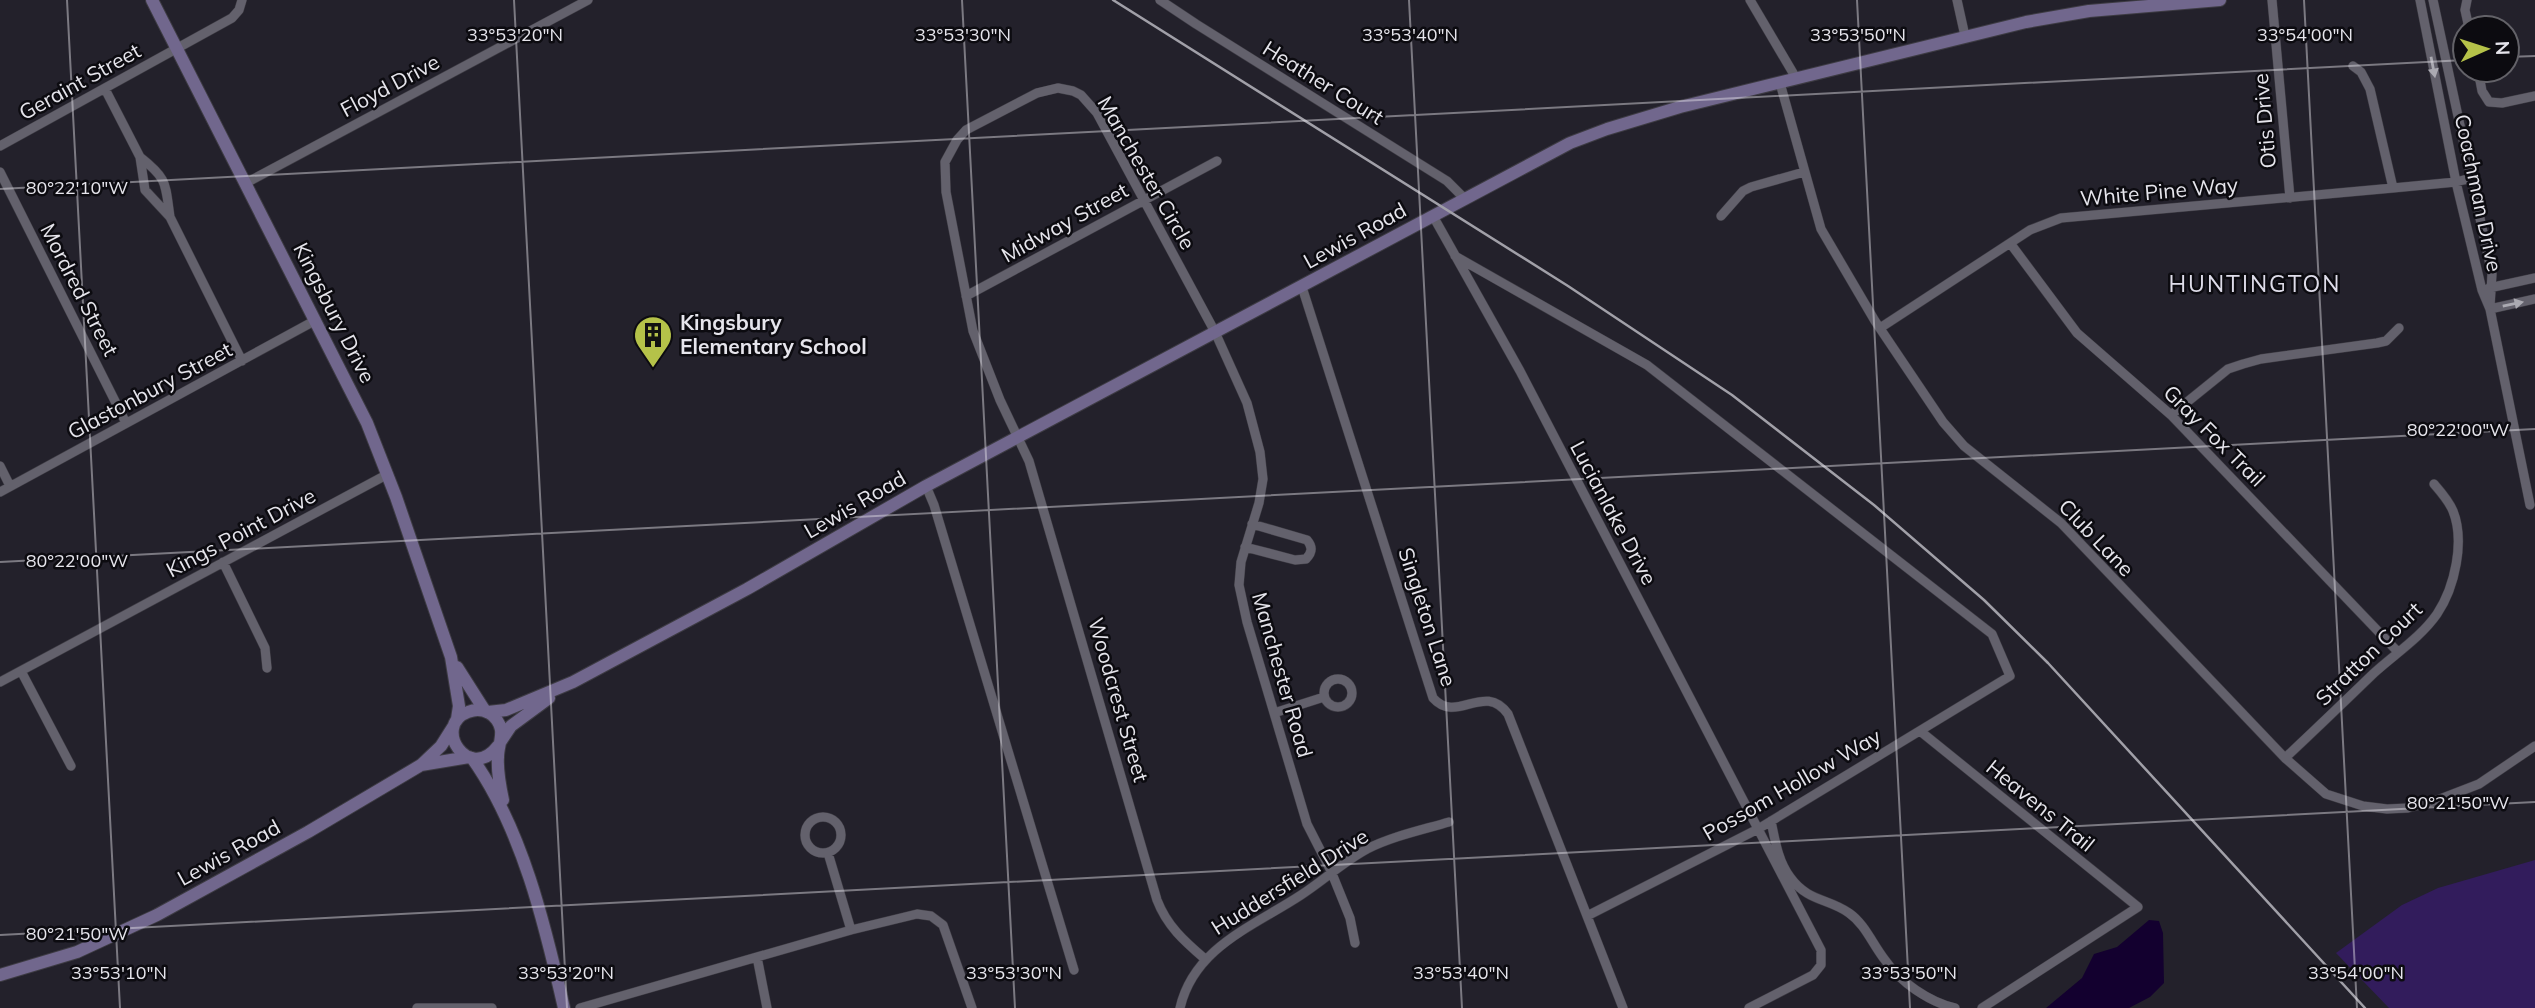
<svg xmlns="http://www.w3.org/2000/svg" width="2535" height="1008" font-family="Mulish,sans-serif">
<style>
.green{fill:#321c5c}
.water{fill:#13002f}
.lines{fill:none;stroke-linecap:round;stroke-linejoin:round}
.street-casing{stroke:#3d3b43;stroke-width:10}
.secondary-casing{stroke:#3d3b43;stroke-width:14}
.street{stroke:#63616c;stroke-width:9}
.secondary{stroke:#71678d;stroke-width:12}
.rail{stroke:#a1a0a8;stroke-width:2.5}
.oneway{fill:#abaab2}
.ticks{fill:none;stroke:#e6e5ec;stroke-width:2;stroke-opacity:0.45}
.labels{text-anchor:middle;stroke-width:5;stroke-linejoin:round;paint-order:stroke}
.street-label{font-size:21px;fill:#e6e5ec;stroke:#0c0b10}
.poi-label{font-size:21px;font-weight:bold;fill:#e6e5ec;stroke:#0c0b10;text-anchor:start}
.neighbourhood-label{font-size:23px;letter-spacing:2px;fill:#dedce9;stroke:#0c0b10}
.ticks-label{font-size:18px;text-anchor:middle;fill:#e6e5ec;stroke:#0c0b10;stroke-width:5;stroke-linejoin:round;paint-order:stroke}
</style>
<rect width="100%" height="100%" fill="#23212b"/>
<path class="green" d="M2535,860V1008H2389L2336,953L2402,905L2438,888Z"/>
<path class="water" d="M2149,920L2159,921L2163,933L2164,983L2150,997L2129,1008H2046L2082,978L2094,954L2117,947Z"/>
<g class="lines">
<defs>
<path id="street" d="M1160,0L1196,24L1447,181L1464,198
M1750,0L1796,78
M1957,0L1965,36
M2272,0L2290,198
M2420,0L2456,182L2482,290L2490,309L2530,505
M2433,0L2492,274L2490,307
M2467,0L2465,10L2469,28
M2353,66L2361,72L2370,89L2393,188
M2478,70L2482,91L2489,102L2502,103L2535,96
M1780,83L1821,229L1875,321L1943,422L1964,446L2061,523L2285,758L2326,794L2363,806L2387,809L2408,808L2435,801L2479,784L2535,746
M105,89L140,157
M0,146L232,18L239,10L242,0
M0,172L126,423
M246,183L588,0
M1433,216L1520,371L1821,950V965L1813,975L1749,1008
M1721,216L1743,191L1751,187L1804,172
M170,217C165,183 168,179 140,157L145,190L170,217L242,361
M2010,243L2077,333L2171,415L2397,651
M1455,256L1647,365L1992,634L2010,676L1758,829L1587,916
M1302,287L1433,698C1457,725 1484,681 1508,714L1623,1008
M2489,288L2535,278
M966,296L1217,161
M2490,309L2535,299
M1880,328L2030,230L2061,218L2393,188L2456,182L2471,178
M2171,415L2228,369L2243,364L2261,359L2377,343L2386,341L2399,328
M0,466L10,486
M926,486L934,505L1074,970
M0,492L316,320
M1245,547L1295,560L1306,559C1312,553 1313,547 1307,540L1252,524
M223,562L265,648L267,668
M21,671L71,766
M1324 693a14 14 0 1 1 28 0a14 14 0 1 1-28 0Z
M0,682L388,474
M1274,713L1324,697
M1920,731L2138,907L1982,1008
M2285,758C2315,730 2345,701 2374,673C2395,654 2421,637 2437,614C2455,587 2465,541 2453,511C2449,501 2441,492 2434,484
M805 835a18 18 0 1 1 36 0a18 18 0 1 1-36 0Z
M1771,821C1775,840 1778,861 1790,877C1808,902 1828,898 1849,913C1865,924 1873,945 1885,960C1900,982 1929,1002 1955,1008
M828,853L851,930
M757,957L767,1008
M1205,959C1184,941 1167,926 1157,900L1029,461L1000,400L973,331L946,192L945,162L957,140L966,130L1037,93L1058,88L1073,91L1081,95L1097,113L1215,332L1247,403L1260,452L1263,479L1259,503L1241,562L1239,585L1247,622L1307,824L1331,871L1350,918L1355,943
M417,1008H492
M580,1008L851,930L917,914L931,916L943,925L972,1008
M1180,1008C1194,947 1254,926 1301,895C1324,880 1343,862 1367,849C1393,836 1422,830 1449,822"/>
<path id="secondary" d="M152,0L367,423L396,497L451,657L459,706L457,719
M457,667L485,711
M488,712L506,710L573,682L747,589L926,486L1570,143L1607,129L1680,107L2026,22L2089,11L2220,0
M501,741L511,726L549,698
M498,746C469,784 431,726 468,712C475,709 482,709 489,713C495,716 500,723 501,730C502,739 498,748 498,757C497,772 500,786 503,800
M472,758C522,828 545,925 564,1008
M421,765L469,757
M0,975L77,952L157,915L308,832L421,765L441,746L453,727"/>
</defs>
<use href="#street" class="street-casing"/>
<use href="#secondary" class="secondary-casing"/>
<use href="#street" class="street"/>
<use href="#secondary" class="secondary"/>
<path class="rail" d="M1113,0L1568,286L1732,395L1874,505L1984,600L2048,663L2365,1008"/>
</g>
<defs><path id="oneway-solid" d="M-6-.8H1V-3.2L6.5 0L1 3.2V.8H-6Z" transform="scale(1.75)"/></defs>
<g class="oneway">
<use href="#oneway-solid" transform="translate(2433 67) rotate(79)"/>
<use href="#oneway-solid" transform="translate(2513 304) rotate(-12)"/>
</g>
<path class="ticks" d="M67,0L120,1008M514,0L567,1008M962,0L1015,1008M1409,0L1462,1008M1857,0L1910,1008M2304,0L2357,1008M2507,57L2535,56M0,189L2465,60M0,562L2535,429M0,935L2535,802"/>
<defs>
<symbol id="building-pin" viewBox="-11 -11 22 30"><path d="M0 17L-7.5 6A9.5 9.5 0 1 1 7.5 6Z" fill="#b5c249" stroke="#0c0b10"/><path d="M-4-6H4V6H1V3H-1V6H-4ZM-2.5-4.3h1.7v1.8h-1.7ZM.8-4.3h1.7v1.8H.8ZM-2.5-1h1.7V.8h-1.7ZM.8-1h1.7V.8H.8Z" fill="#111"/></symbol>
</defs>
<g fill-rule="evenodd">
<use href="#building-pin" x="631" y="313" width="44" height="60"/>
</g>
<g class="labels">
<g class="street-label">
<text transform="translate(80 82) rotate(-29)" y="7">Geraint Street</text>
<text transform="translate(1323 83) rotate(32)" y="7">Heather Court</text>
<text transform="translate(390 86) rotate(-28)" y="7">Floyd Drive</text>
<text transform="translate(2265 121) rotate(-95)" y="7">Otis Drive</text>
<text transform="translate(1146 173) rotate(60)" y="7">Manchester Circle</text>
<text transform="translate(2159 192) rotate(-5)" y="7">White Pine Way</text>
<text transform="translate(2478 193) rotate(78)" y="7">Coachman Drive</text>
<text transform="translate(1065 223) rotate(-29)" y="7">Midway Street</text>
<text transform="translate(1355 236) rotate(-29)" y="7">Lewis Road</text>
<text transform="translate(79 290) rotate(63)" y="7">Mordred Street</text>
<text transform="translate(334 313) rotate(63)" y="7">Kingsbury Drive</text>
<text transform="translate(150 391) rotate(-28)" y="7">Glastonbury Street</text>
<text transform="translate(2214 436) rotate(45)" y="7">Gray Fox Trail</text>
<text transform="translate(855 505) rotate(-30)" y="7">Lewis Road</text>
<text transform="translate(1613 513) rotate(62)" y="7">Lucianlake Drive</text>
<text transform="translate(241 533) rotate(-28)" y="7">Kings Point Drive</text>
<text transform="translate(2096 538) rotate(46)" y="7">Club Lane</text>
<text transform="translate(1427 617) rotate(72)" y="7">Singleton Lane</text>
<text transform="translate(2369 654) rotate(-44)" y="7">Stratton Court</text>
<text transform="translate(1282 675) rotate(74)" y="7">Manchester Road</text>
<text transform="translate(1118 700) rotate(74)" y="7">Woodcrest Street</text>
<text transform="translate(1792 785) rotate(-30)" y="7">Possom Hollow Way</text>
<text transform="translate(2040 806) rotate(39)" y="7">Heavens Trail</text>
<text transform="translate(229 853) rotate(-29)" y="7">Lewis Road</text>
<text transform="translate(1290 882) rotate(-32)" y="7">Huddersfield Drive</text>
</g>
<g class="poi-label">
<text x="680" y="330">Kingsbury<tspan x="680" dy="24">Elementary School</tspan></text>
</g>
<g class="neighbourhood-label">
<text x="2255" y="292">HUNTINGTON</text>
</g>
</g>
<g class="ticks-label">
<text x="515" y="41">33°53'20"N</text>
<text x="963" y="41">33°53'30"N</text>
<text x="1410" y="41">33°53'40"N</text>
<text x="1858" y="41">33°53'50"N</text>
<text x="2305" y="41">33°54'00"N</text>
<text x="77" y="194">80°22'10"W</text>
<text x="2458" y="436">80°22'00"W</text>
<text x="77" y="567">80°22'00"W</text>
<text x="2458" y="809">80°21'50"W</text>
<text x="77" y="940">80°21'50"W</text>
<text x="119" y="979">33°53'10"N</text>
<text x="566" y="979">33°53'20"N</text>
<text x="1014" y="979">33°53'30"N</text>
<text x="1461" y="979">33°53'40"N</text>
<text x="1909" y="979">33°53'50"N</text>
<text x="2356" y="979">33°54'00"N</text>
</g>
<g transform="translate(2486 49) rotate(87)"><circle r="33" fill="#0c0b10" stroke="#636268" stroke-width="2"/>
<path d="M0-5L12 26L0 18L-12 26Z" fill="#b5c249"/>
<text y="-10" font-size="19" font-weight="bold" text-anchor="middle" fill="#e6e5ec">N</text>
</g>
</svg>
